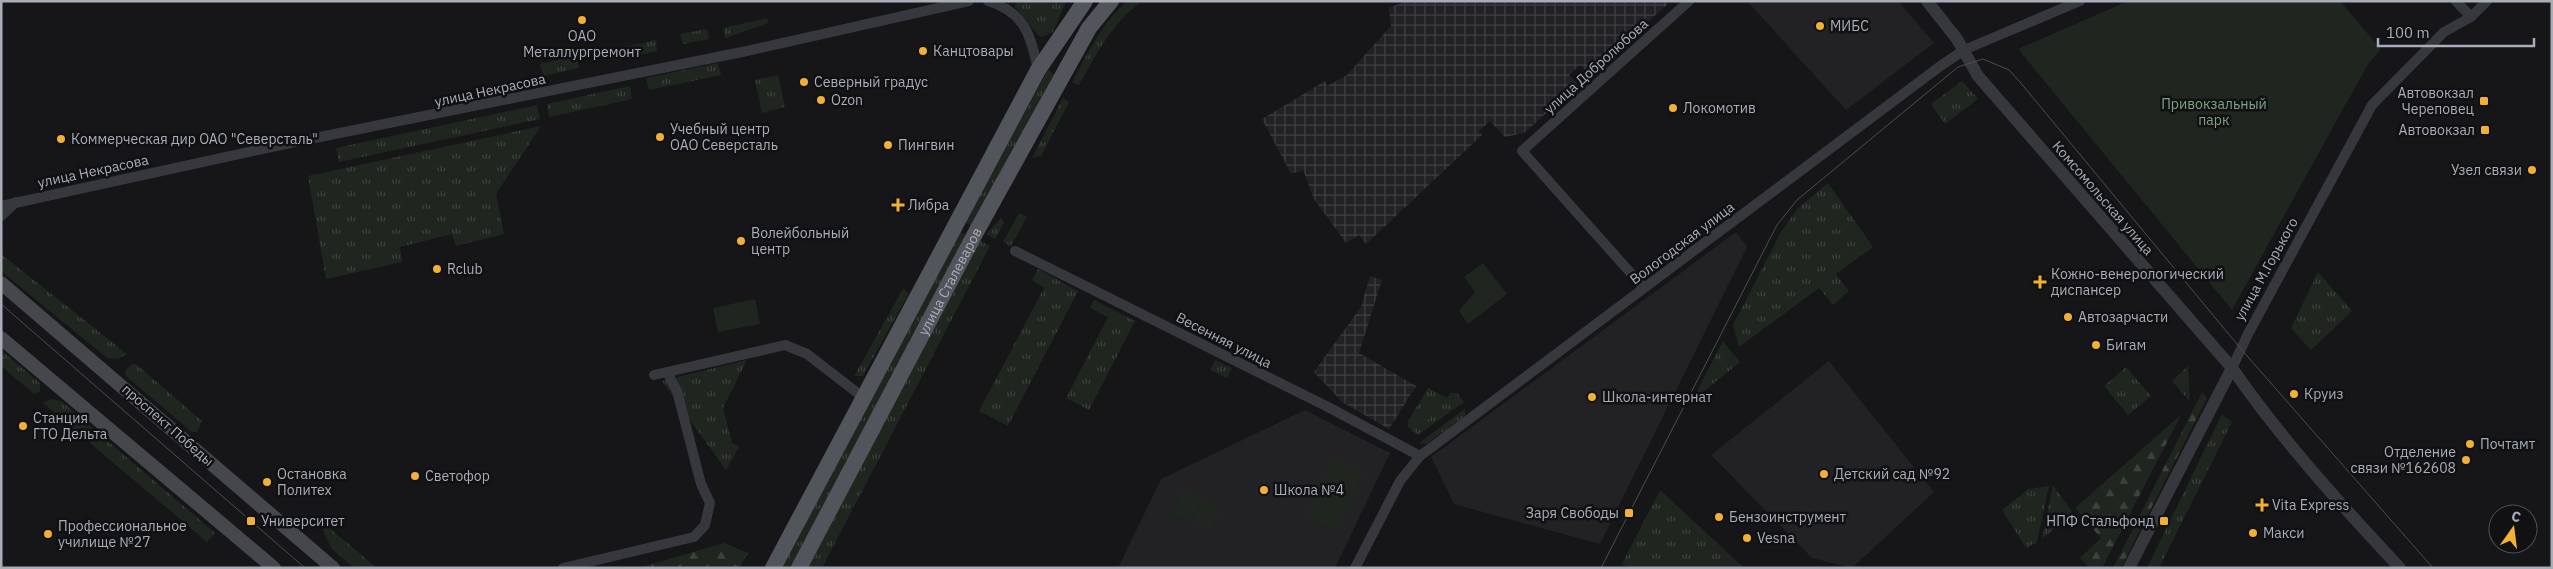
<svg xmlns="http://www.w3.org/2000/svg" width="2553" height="569" font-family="'IBM Plex Sans',sans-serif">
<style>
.built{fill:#222225}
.industrial{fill:url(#industrial-grid)}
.grass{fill:url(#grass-tufts)}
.forest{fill:url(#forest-firs)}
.park{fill:#1e261f}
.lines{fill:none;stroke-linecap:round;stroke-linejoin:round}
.minor{stroke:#37383d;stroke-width:10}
.tertiary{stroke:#37383d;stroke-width:12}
.secondary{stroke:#45474d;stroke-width:14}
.primary{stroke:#53555c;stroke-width:16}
.tram{stroke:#4a4c52;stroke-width:1}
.poi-dot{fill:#f2b134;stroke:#111113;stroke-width:2}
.labels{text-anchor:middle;stroke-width:5;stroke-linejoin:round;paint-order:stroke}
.poi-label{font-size:14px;fill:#a8adb8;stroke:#111113;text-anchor:start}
.street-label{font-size:14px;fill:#a8adb8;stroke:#111113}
.park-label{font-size:14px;fill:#7fa381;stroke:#111113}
</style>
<defs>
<pattern id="industrial-grid" width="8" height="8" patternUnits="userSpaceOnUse" patternTransform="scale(1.25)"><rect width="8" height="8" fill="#222225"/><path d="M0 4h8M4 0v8" fill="none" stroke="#3f3f43"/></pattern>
<pattern id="grass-tufts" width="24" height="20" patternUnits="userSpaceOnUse" patternTransform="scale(1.25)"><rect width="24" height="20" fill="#1e261f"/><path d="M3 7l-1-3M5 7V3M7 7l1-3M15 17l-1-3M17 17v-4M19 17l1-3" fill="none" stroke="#3c433d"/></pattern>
<pattern id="forest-firs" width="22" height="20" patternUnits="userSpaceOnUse" patternTransform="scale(1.25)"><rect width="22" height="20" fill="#1e261f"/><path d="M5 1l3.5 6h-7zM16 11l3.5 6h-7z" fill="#3c433d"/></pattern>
</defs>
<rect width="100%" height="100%" fill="#161618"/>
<path class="built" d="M1747,1H1898L1934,43L1846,110Z
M1736,232L1747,247L1600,544L1454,504L1431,457Z
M1829,361L1934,492L1852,568L1812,558L1711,455Z
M1305,410L1390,453L1335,568H1118L1161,479Z"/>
<path class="industrial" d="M1406,1H1665L1668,4L1589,74L1580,65L1569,75L1578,85L1524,133L1505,137L1490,121L1479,131L1482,135L1366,244L1359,235L1346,243L1314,199L1303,170L1291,174L1262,119L1325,81L1327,86L1347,75L1391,26L1389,8Z
M1370,276L1382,280L1359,353L1416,386L1389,429L1342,402L1314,372L1361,307Z"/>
<path class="grass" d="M1016,1H1066V2L1053,32L1042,37L1038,35L1015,7Z
M1128,1H1142C1110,25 1098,52 1079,85L1072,82C1088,54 1102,21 1128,1Z
M767,18L768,23L725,38L723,28Z
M707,29L709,39L683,44L680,34Z
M656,40L657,51L614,60L612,50Z
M577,55L579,68L543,76L540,64Z
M718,63L721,75L649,90L646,78Z
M1048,70L1054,74L972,227L965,222Z
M778,75L785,107L762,113L755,80Z
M1962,81L1978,99L1945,124L1931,104Z
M630,86L632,99L549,117L547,104Z
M1063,98L1069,102L1041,156L1032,158Z
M537,105L540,119L339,162L336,148Z
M541,126L496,194L504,234L456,246L452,234L400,247L402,262L326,279L308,176Z
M1828,183L1873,247L1836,274L1849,291L1833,305L1819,288L1739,347L1733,325L1781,232L1797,209Z
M1019,213L1027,217L1011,246L1003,242Z
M1001,218L1004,223L995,239L986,234Z
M959,232L966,235L790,568H780Z
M980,241L990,246L822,568H808Z
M1,254L127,354L118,359L107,358L1,271Z
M1038,269L1078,291L1008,426L979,411L1044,288L1032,280Z
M2318,272L2352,311L2311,350L2291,328Z
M903,289L909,293L863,376H854Z
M1094,300L1135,321L1089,410L1066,398L1108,317L1090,308Z
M1723,341L1740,362L1692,401Z
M1,350L40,383V391L34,394L1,366Z
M747,360L723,408L732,443L739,447L726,470L662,381Z
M1215,360L1232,368L1227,378L1210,370Z
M136,364L202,421L197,432H192L126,376L125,371L131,365Z
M2188,366L2190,402L2172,381Z
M2126,367L2151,396L2128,415L2104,386Z
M1428,388L1447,398L1450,393H1457L1464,402L1418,435L1408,427V421Z
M51,399L61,401L215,533L207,542L43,403Z
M1465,409V416L1426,444L1419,443Z
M2222,414L2232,422L2159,568H2147Z
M2053,485L2073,513L2042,539Z
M2049,486L2037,542L2026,548L2002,510L2028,489Z
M1660,490L1744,568H1629L1622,564Z
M327,526L377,568H354L331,548L323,530Z"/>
<path class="forest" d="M2202,392L2207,398L2121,568H2113Z
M2181,415L2102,568H2090L2080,558L2101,538L2075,508Z
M724,543L748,553L739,568H638Z"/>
<path class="park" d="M2128,1H2340L2381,49L2368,64L2232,310L2018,49Z
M1483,263L1507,294L1468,324L1459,311L1475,292L1464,277Z
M755,299L760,324L718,332L713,308Z
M1429,399L1439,404L1434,414L1424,423L1417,418Z
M1333,458L1364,472L1336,531L1306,515Z
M1188,491L1201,498L1189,522L1173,515L1182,493Z
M1204,500L1216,505L1219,513L1211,531L1193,523Z"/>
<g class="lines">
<path class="minor" d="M988,1C1025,12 1031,36 1038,70
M2456,1L2471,17
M1,206L295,142L742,52L969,1
M1,216L16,202
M1015,251L1328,407L1420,456
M1644,288L1522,151L1689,1
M2232,368L2248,334L2372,105L2444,32L2471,17L2487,1
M654,375L785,345L807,354L864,398
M563,568L694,537L705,525L710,503L701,484L677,391L667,372
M1355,568L1400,481L1420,456L1939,67L1964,50L2080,1"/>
<path class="tertiary" d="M1927,1L1957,39L1978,76L2232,368C2281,439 2341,505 2400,568
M2129,568L2232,368"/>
<path class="secondary" d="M1,283L333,568
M1,338L274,568"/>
<g class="primary">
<path d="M773,568L1038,70L1085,1"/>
<path id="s1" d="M799,568L976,232L1089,28L1111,1"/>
</g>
<path class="tram" d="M1,304L305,568
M1601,568L1777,225L1797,200L1958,67L1983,59L2009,70L2020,82L2241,349L2433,568"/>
</g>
<g class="poi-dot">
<circle cx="582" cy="20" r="5"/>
<circle cx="1820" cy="26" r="5"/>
<circle cx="923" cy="51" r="5"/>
<circle cx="804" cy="82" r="5"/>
<circle cx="821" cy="100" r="5"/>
<rect x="2479" y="96" width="10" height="10" rx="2.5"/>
<circle cx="1673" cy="108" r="5"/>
<rect x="2480" y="125" width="10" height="10" rx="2.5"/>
<circle cx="660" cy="137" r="5"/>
<circle cx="61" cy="139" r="5"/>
<circle cx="888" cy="145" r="5"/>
<circle cx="2532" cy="170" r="5"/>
<path d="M895.5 197.5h5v5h5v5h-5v5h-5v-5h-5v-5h5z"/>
<circle cx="741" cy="241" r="5"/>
<circle cx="437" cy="269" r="5"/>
<path d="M2037.5 274.5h5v5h5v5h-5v5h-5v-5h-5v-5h5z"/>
<circle cx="2068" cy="317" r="5"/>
<circle cx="2096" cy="345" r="5"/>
<circle cx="2294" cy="394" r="5"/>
<circle cx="1592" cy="397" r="5"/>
<circle cx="23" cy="426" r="5"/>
<circle cx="2470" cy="444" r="5"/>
<circle cx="2466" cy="460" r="5"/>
<circle cx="1824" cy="474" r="5"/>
<circle cx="415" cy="476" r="5"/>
<circle cx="267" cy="482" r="5"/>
<circle cx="1264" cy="490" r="5"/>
<path d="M2259.5 497.5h5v5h5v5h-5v5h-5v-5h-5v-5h5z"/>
<rect x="1624" y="508" width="10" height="10" rx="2.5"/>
<circle cx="1719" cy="517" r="5"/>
<rect x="246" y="516" width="10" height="10" rx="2.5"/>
<rect x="2159" y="516" width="10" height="10" rx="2.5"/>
<circle cx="2253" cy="533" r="5"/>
<circle cx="48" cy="534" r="5"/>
<circle cx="1747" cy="538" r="5"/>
</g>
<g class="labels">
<g class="poi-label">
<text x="1830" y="31">МИБС</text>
<text x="582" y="41" text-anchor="middle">OAO<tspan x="582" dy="16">Металлургремонт</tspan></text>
<text x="933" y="56">Канцтовары</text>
<text x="814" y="87">Северный градус</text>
<text x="2474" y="98" text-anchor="end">Автовокзал<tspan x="2474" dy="16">Череповец</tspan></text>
<text x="831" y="105">Ozon</text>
<text x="1683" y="113">Локомотив</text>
<text x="670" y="134">Учебный центр<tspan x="670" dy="16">ОАО Северсталь</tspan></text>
<text x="2475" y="135" text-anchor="end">Автовокзал</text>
<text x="71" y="144">Коммерческая дир ОАО "Северсталь"</text>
<text x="898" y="150">Пингвин</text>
<text x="2522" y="175" text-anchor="end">Узел связи</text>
<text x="908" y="210">Либра</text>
<text x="751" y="238">Волейбольный<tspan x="751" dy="16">центр</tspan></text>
<text x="447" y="274">Rclub</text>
<text x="2051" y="279">Кожно-венерологический<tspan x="2051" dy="16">диспансер</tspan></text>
<text x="2078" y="322">Автозарчасти</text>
<text x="2106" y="350">Бигам</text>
<text x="2304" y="399">Круиз</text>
<text x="1602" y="402">Школа-интернат</text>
<text x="33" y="423">Станция<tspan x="33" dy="16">ГТО Дельта</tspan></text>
<text x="2480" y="449">Почтамт</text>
<text x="2456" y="457" text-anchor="end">Отделение<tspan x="2456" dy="16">связи №162608</tspan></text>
<text x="277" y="479">Остановка<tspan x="277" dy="16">Политех</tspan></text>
<text x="1834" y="479">Детский сад №92</text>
<text x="425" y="481">Светофор</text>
<text x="1274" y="495">Школа №4</text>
<text x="2272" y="510">Vita Express</text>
<text x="1619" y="518" text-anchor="end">Заря Свободы</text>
<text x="1729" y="522">Бензоинструмент</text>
<text x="261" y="526">Университет</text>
<text x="2154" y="526" text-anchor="end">НПФ Стальфонд</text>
<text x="58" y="531">Профессиональное<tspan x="58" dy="16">училище №27</tspan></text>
<text x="2263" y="538">Макси</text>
<text x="1757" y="543">Vesna</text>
</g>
<g class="street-label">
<text transform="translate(1596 66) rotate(-42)" y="5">улица Добролюбова</text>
<text transform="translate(490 90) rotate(-12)" y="5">улица Некрасова</text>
<text transform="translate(93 171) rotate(-12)" y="5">улица Некрасова</text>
<text transform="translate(2103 198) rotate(49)" y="5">Комсомольская улица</text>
<text transform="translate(1682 243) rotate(-37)" y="5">Вологодская улица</text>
<text transform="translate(2266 269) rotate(-61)" y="5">улица М.Горького</text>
<text dy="5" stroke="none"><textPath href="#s1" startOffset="324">улица Сталеваров</textPath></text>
<text transform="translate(1224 340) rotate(27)" y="5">Весенняя улица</text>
<text transform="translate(168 425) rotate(41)" y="5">проспект Победы</text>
</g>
<g class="park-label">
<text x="2214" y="109">Привокзальный<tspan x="2214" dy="16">парк</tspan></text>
</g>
</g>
<rect width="2553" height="569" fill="none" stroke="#a8adb8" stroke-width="5"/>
<g transform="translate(2513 529) rotate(14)"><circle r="24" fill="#111113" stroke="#4d4f55"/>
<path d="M0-4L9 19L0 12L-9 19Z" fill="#f2b134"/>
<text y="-8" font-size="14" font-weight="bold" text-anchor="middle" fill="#a8adb8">С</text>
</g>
<path d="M2378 38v8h156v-8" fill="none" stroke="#a8adb8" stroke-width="2.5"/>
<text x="2386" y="38" font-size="15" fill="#a8adb8" stroke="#111113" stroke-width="4" paint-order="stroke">100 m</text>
</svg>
